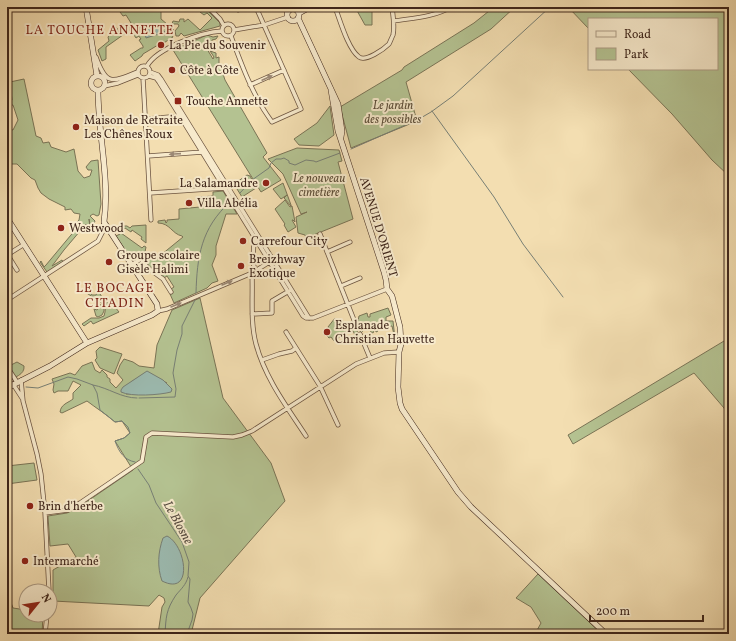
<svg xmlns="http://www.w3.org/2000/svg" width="736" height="641" font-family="Vollkorn,serif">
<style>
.green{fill:#b4c291;stroke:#7a7456;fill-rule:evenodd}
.water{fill:#9cbbb1;stroke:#777f75}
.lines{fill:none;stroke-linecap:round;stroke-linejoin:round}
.stream{stroke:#777f75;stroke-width:1}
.street-casing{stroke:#6c5440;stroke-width:5}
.secondary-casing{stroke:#3f261b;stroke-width:6}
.street{stroke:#f7eacc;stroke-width:3.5}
.secondary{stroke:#f7eacc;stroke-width:5}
.oneway{fill:#9b8874}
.poi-dot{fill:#8f2418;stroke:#f7eacc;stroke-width:1.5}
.labels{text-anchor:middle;stroke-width:4;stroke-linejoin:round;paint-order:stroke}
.poi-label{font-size:12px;fill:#3f261b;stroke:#f7eacc;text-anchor:start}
.park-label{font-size:12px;font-style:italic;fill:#5c4d38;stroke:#f7eacc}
.street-label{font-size:12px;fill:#3f261b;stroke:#f7eacc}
.neighbourhood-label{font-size:13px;letter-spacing:1px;fill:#7a1f14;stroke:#f7eacc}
.water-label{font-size:13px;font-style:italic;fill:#564b40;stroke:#f7eacc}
</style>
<rect width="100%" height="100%" fill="#f3deb1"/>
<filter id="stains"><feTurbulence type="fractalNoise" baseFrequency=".005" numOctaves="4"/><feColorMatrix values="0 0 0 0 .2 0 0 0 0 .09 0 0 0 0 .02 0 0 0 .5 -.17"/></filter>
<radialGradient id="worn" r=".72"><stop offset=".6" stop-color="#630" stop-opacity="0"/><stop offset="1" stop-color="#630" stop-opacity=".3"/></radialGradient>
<path class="green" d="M125,7H146L147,10L156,11V7H161V19L174,30L170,32L173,37L159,46L158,45L143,54L142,56L135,61L130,55L141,48H143V46L139,40L141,39L138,35L139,36L136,38L132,32L134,31L133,29H130V30L106,47V59L102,61L98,50L109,41L108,37L112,32L113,28H117L119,35L129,27L131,23L126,15L123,16L120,12L125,8Z
M204,7L220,23V26L184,36L181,33L179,36H176L175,31L179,26L178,24H172L173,21L179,22L180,19H184V22L188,19L200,30L212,18L207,13L204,15L200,12Z
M355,7H372V25H365Z
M494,7H515L491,29L406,82L417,121L351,148L340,107L402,70L404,67L474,23Z
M568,7H729V176L712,160L672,114L628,69H717V19H589V29Z
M207,35L213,37L218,36L216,39L212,40L210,46L207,43L204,44L213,59L214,57L210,51L216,53V58L219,57V63L220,65L225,80L267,153L263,157L281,180L261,192L173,50Z
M24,79L36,136L41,138L43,143L49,142L51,147L66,152L74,149L78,171L84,178L90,176L92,170H88L86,167L91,161L98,160L101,204L99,215L97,216L93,214L90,216L95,221L91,230L89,219L90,228L88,229L86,224L64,250L52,266L62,260L63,262L47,272L40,262L41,261L44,267L46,265L76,229L73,227L79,220L80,214L74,213L71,209L65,210V207L49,199L41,193L38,188L35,180L31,178L17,164H7V129L13,130L18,120L13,105H11L8,103V101L12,100L10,82Z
M330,106L334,135L319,146L299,145L294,139L317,123Z
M297,148L339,150L342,161L338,162L353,219L306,238L305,235L298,233L296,217L307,212L301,214L283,174L268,159Z
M247,175L250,176L255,185L254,186L256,188L242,197L237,189L244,184L241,181L236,186L234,184Z
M283,183L291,205V206L284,198L287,195L281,199L273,189Z
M223,191L237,214H226L216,246V255L212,265L218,281L212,283L207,288L174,303L170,294L173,292L171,289L174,287L167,276L164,278L149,267L144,259L153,255L156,259L183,237L182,236C172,234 170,223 158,223V221L165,220L166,223L167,222V220L179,219V209L200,207V197L213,196V192Z
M285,200L290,207L292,206L295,222L293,220H292L296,227L288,232L284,225L285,224L275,209Z
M146,225V243L141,239L142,237L132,230L131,232L125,228L123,230L118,226H127L130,228L132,226Z
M117,227L123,231L121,233L142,248L144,246L146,247L145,252L134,260L131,259L116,236L120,234L115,230Z
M87,287H89V291L92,295H96L98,291L104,300V311L102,315L98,317L96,316L94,309L97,310L102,303L85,292Z
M200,298L223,398L271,463L285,501L200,598L191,634L170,632L169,634H158L162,607L165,602L164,598L159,595L149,606L53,601V570L76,557L68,544L50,546L48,516L67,513L79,507L133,470L115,441L124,438L130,433L122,421L115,422C106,414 96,408 87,401L62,413L60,412C61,404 68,403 73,399V393L81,385L73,381L68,391H58L54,393L53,390L54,384L52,379L70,373L75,375L82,366L92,362L95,370L100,373L102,370L107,375V377L110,379V382L116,388L123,380L117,373L120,365L124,359L133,362L139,366L154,368L157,345L172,310ZM147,372L167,383L153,393L126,394L131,382Z
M106,301L115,307L119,312L93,324L91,321L84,326L82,324L91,318H99L104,316L105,312Z
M388,308L391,315L386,317V321H393L395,339L392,326L379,327L378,331L376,332L373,325L372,327L374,332L372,333L368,328L365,329L361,333L358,322L355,324L358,334L355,335L353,331L347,332L334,341L331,337L329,338L327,336L331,334L327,329V328L330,331L328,327L335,318L341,331L338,323L341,322L343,325L356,320L358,321L359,316L367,313L368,317H370V314Z
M729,338V417L724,408L694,373L573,444L568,435Z
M100,347L122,354L114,374L100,368L95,360L97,358L96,351Z
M17,362L24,366C25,375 14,377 7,382V367Z
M34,463L37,480L7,484V466Z
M538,574L602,634H535L541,623L531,607L516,598Z
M7,592L13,608L26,610V615H43L42,634H13L7,617Z"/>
<path class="water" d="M143,25L159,28L165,32L146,38L145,34L140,33L139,28Z
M147,371L163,380L172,389L171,392C160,395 131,397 121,392V390L123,387Z
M167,536C186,545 194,597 162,581C157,567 158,552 163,538Z"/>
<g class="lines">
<path class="stream" d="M432,111L494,197L523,244L563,297
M351,149L419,119L431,112L453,96L550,7
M240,193L252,180L269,168L271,163L276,159H281L284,158L289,161V163L295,165L306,160L314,161L316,162L340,153
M196,293C197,257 201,228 230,202
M93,385C109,388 121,398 137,398
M26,387L38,388L68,377L77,379L93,385L97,393L100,410L115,422L122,421L128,427L130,433L124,438L115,441C119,452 124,460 135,462
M139,398L175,397L176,389L173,373L177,350L182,334V326L195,300
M138,469L149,485L156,503L182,542L189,562L188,576L190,579L188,602L191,608L193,614L192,620L187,634
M165,634C166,617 166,610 176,595C181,589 186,585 188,577"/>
<defs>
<path id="street" d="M208,7L220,19L224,26
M335,7C340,20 348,49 359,57C366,62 384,49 389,44C390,42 392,37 393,35C395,26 393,16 392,7
M238,10L244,7
M394,21C413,18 435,17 451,7
M222 30a6 6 0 1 1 12 0a6 6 0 1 1-12 0Z
M234,30L264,25L288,17
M231,36C242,66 253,96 272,122L301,109L256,7
M96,57C106,85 111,83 137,72
M138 72a6 6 0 1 1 12 0a6 6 0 1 1-12 0Z
M147,66C157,48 202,32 222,31
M150,72L158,75L161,79L309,318
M149,76L156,78L159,82L303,316L306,318H309
M143,78L151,220
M250,85L284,70
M104,86L118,83L138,75
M146,119L181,116
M148,156L203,152
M150,193L224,188L227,186
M320,234L354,320
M327,252L350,242
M7,254L17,270
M7,255L23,245
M271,261L252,273C253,297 250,321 256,344C265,378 287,407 306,436
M131,265L141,259L148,268L163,279L171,292
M255,272L253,261L254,239L255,236
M341,286L360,278
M7,300L98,241L104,229V222
M158,311L167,309L252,273
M252,314L272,313V301L289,291
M309,318H313L387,289
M286,332L320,386L338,425
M360,334L370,358
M262,360L279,354L292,351L296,348
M7,367L17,382
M21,380L23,401L37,454L41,474L45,513L49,591
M13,384L22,398
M45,513L68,510L80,503L142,461L146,437L152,433L233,437L242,435L252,431L356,364L384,353L399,352
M45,634L47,615"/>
<path id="secondary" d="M86,7L97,76
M287 15a6 6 0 1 1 12 0a6 6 0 1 1-12 0Z
M299,13L310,7
M298,18L338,104L342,131L341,137
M91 83a7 7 0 1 1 14 0a7 7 0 1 1-14 0Z
M331,90L338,131L384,272L386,280L387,289L392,296L400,327L401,344L399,352L398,387L400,403L402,409L458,492L471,507L606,634
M7,218L87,343
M7,388L50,366L87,343L152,315L158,311L157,304L104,222C110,178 98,134 98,90
M7,628L9,634"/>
</defs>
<use href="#street" class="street-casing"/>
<use href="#secondary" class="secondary-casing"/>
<use href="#street" class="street"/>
<use href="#secondary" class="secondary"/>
</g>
<defs><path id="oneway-solid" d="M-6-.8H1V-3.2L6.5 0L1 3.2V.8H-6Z"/></defs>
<g class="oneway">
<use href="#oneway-solid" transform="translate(267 78) rotate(-24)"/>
<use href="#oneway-solid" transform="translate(175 154) rotate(176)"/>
<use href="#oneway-solid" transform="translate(227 283) rotate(-23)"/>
<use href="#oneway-solid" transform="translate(176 305) rotate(-23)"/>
</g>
<g class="poi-dot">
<circle cx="161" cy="45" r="4"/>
<circle cx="172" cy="70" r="4"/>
<rect x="174" y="97" width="8" height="8" rx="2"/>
<circle cx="76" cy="127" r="4"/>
<circle cx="266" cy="183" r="4"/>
<circle cx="189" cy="203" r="4"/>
<circle cx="61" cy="228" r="4"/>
<circle cx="243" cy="241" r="4"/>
<circle cx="109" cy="262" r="4"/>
<circle cx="241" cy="266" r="4"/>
<circle cx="327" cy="332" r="4"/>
<circle cx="30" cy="506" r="4"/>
<circle cx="25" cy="561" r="4"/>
</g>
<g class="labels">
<g class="poi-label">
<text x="169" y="49">La Pie du Souvenir</text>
<text x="180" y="74">Côte à Côte</text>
<text x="186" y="105">Touche Annette</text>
<text x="84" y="124">Maison de Retraite<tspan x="84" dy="14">Les Chênes Roux</tspan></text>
<text x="258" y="187" text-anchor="end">La Salamandre</text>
<text x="197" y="207">Villa Abélia</text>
<text x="69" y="232">Westwood</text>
<text x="251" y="245">Carrefour City</text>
<text x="117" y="259">Groupe scolaire<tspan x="117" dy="14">Gisèle Halimi</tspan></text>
<text x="249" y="263">Breizhway<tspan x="249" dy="14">Exotique</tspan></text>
<text x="335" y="329">Esplanade<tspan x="335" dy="14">Christian Hauvette</tspan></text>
<text x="38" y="510">Brin d'herbe</text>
<text x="33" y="565">Intermarché</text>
</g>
<g class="park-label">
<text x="393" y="109">Le jardin<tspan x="393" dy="14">des possibles</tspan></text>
<text x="319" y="182">Le nouveau<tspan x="319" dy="14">cimetière</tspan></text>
</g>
<g class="street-label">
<text transform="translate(379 227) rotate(73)" y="4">AVENUE D'ORIENT</text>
</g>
<g class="neighbourhood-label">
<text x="100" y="34">LA TOUCHE ANNETTE</text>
<text x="115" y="292">LE BOCAGE<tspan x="115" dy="15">CITADIN</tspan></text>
</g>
<g class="water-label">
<text transform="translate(179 522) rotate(61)" y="5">Le Blosne</text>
</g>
</g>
<rect width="736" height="641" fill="none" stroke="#f3deb1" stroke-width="24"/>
<rect x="8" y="8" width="720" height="625" fill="none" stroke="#3f261b" stroke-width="2"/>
<rect x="12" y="12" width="712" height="617" fill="none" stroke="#3f261b"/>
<rect x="588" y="18" width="130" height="52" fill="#f7eacc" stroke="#ad9c85"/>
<rect x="596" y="31" width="20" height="6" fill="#f7eacc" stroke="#ad9c85"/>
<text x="624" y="38" font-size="12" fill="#3f261b">Road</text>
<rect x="596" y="48" width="20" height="12" fill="#b4c291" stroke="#ad9c85"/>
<text x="624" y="58" font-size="12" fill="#3f261b">Park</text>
<g transform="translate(38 603) rotate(60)"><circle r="19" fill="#f7eacc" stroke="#ad9c85"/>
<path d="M0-3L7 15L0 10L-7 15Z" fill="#8f2418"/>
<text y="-6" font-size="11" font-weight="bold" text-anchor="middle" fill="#3f261b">N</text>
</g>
<path d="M590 615v6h113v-6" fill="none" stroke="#3f261b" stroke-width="2"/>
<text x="596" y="615" font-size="12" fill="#3f261b" stroke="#f7eacc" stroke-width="3" paint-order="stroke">200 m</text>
<rect width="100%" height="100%" filter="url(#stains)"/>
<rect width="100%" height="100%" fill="url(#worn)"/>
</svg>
